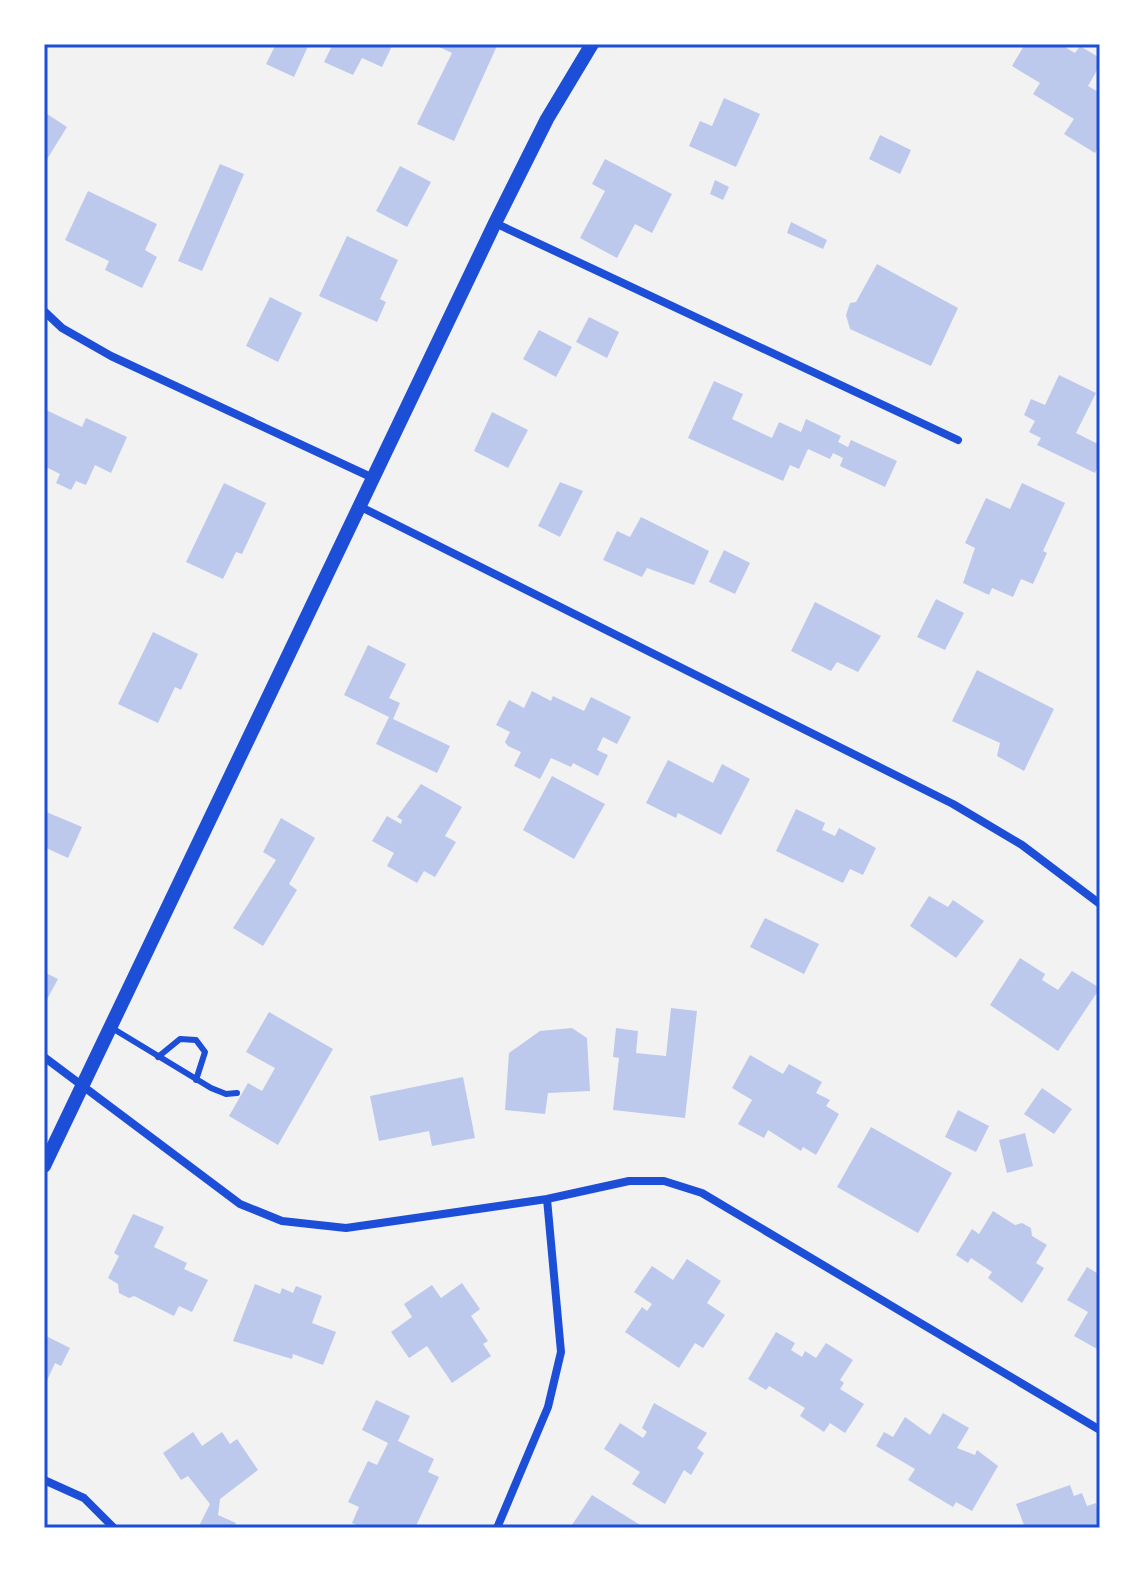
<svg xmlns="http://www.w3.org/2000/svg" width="1144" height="1572" font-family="'Golos Text',sans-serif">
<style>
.building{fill:#bdc9ec}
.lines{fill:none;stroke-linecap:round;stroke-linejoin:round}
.service{stroke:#1d4ed8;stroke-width:6}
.minor{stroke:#1d4ed8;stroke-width:8}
.tertiary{stroke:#1d4ed8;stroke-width:14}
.neatline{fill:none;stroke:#1d4ed8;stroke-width:3}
</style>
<rect width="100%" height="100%" fill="#f2f2f2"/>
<path class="building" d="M276,44H309L294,77L266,64Z
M333,44H393L382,67L362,58L353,75L324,62Z
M433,44H494L496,48L454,141L417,124L452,53Z
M1025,44H1060L1075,53L1080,46L1100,58V65L1088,86L1100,93V145L1095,153L1064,134L1074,119L1033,94L1040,83L1012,66Z
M724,98L760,114L736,167L689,146L700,121L712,126Z
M44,112L67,127L44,164Z
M880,135L911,150L900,174L869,159Z
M605,159L672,194L652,233L635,224L617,258L580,238L605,191L592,184Z
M220,164L244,174L202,271L178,261Z
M400,166L431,182L407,227L376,211Z
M715,180L729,187L723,200L710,194Z
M88,191L157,224L145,250L157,257L142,288L105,270L109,261L65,240Z
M791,222L827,240L823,249L787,233Z
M347,236L398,260L380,299L386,302L377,322L319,296Z
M877,264L958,308L931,366L850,329L846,315L850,303L856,302Z
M270,297L302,313L278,362L246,346Z
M589,317L619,332L607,358L576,342Z
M539,330L572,347L556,377L523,359Z
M1059,375L1096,393L1076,433L1100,445V462L1095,473L1037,445L1041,438L1029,432L1035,421L1024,415L1031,399L1045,405Z
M714,381L743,394L732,419L772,438L779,422L801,432L806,419L841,436L838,442L848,447L851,440L897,461L885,487L840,466L843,458L833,453L830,459L808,449L799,469L790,465L783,481L688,438Z
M44,409L82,427L86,418L127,437L111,473L95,465L86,485L76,481L71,490L56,483L60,474L44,466Z
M492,412L528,430L508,468L474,451Z
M560,482L583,491L560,537L538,526Z
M224,483L266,503L242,554L236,552L223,579L186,562Z
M1022,483L1065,503L1043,551L1047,553L1033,584L1021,579L1013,597L992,588L989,595L963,583L975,548L965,543L986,498L1010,509Z
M641,517L709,551L694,585L647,568L642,577L603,560L617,531L630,537Z
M724,550L750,563L735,594L709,582Z
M936,599L964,613L945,650L917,637Z
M815,602L881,636L858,672L837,662L831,671L791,651Z
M153,632L198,654L181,690L175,687L158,723L118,704Z
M368,645L406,664L389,698L400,703L393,719L450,746L437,773L376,744L389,717L344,695Z
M977,670L1054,709L1024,771L997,756L1000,743L952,721Z
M532,691L551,701L553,696L584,711L591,697L631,717L617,744L603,737L597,750L608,755L598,776L573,763L571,767L551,758L540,779L514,766L521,752L508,746L505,742L510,732L496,725L509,700L524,708Z
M668,760L713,783L722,764L750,779L721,835L678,813L676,818L646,803Z
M552,776L605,804L574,859L523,830Z
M421,784L462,807L445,836L456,842L435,877L424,871L417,883L387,866L394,853L372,841L387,816L401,824L402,820L397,817Z
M796,809L825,823L822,830L835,836L839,828L876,848L863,875L850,869L843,883L776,851Z
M44,811L82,827L68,858L44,847Z
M281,818L315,838L289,884L297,890L263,946L233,928L276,860L263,852Z
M929,896L948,907L953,900L984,921L956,958L910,926Z
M765,918L819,944L804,974L750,947Z
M1020,958L1045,974L1042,980L1058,990L1072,971L1100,988L1058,1051L990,1005Z
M44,972L58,979L44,1005Z
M671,1008L697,1011L685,1118L613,1110L619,1058L613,1057L616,1028L638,1031L636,1053L666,1056Z
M269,1012L333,1049L278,1145L229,1116L248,1083L262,1091L275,1068L246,1052Z
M572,1028L587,1038L590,1091L548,1093L545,1114L505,1110L509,1053L540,1031Z
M750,1055L783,1074L789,1064L822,1082L816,1093L830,1100L826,1106L839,1114L816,1155L803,1147L801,1151L768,1130L764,1138L738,1124L752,1100L732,1088Z
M463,1077L475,1138L432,1146L429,1131L379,1141L370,1096Z
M1042,1088L1072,1109L1054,1134L1024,1114Z
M958,1110L989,1126L976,1152L945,1137Z
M871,1127L952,1173L918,1233L837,1187Z
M1025,1133L1033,1166L1007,1173L999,1140Z
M993,1211L1015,1225L1022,1223L1031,1228L1032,1236L1047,1245L1036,1263L1044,1268L1022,1303L988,1278L992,1272L971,1258L968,1263L956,1255L972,1229L979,1234Z
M133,1214L164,1227L154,1247L187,1263L184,1269L208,1280L192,1312L179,1306L174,1316L134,1296L129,1298L119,1293L118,1284L108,1278L119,1256L114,1253Z
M687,1259L721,1281L707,1303L725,1315L703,1348L695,1343L679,1368L625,1332L642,1307L647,1311L652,1304L634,1292L652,1266L673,1280Z
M1087,1267L1100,1275L1099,1350L1074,1336L1088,1312L1067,1300Z
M462,1283L480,1309L471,1316L488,1341L483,1344L491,1356L452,1383L427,1346L409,1358L391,1332L412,1317L404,1304L432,1285L441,1298Z
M255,1284L280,1294L282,1288L293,1293L296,1286L322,1296L312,1323L336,1332L323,1365L293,1354L292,1359L233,1341Z
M776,1332L795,1343L791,1350L802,1357L805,1351L816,1358L826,1343L853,1360L840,1380L844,1383L840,1389L864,1404L845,1433L830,1423L824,1432L800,1416L805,1408L769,1386L766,1390L748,1379Z
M44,1335L70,1348L61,1366L55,1363L44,1387Z
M376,1400L410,1416L398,1441L434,1459L428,1472L439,1477L415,1528H364L352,1523L359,1507L348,1502L368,1461L377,1465L388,1443L362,1430Z
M654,1403L707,1433L697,1448L704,1453L691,1475L684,1470L665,1504L632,1484L640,1472L604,1449L620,1423L643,1438L647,1432L642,1428Z
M943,1413L969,1428L957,1448L975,1455L977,1450L998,1466L972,1511L956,1502L953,1507L908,1480L915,1469L876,1446L884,1432L893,1437L905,1417L930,1435Z
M193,1432L202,1446L222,1432L230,1444L237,1439L258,1470L220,1499L218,1515L236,1523L233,1528H198L210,1504L188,1476L181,1480L163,1453Z
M1070,1485L1074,1496L1082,1493L1087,1506L1096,1503L1100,1525L1091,1528H1018L1024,1525L1016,1504Z
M592,1495L645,1528H570Z"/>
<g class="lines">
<path class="service" d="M112,1028L211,1088L226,1094L237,1093
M158,1057L180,1039L196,1040L205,1052L196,1080"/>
<path class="minor" d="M495,223L958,440
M44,311L62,328L111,356L373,478
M359,506L953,804L1022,845L1100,904
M44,1057L240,1204L282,1221L346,1228L547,1199L629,1181H664L702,1193L1100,1430
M44,1480L84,1498L113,1527
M497,1528L548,1407L561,1352L547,1199"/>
<path class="tertiary" d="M44,1166L495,223L547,119L592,44"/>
</g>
<rect width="1144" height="1572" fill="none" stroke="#ffffff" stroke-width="92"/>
<rect x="46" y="46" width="1052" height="1480" class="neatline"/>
</svg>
